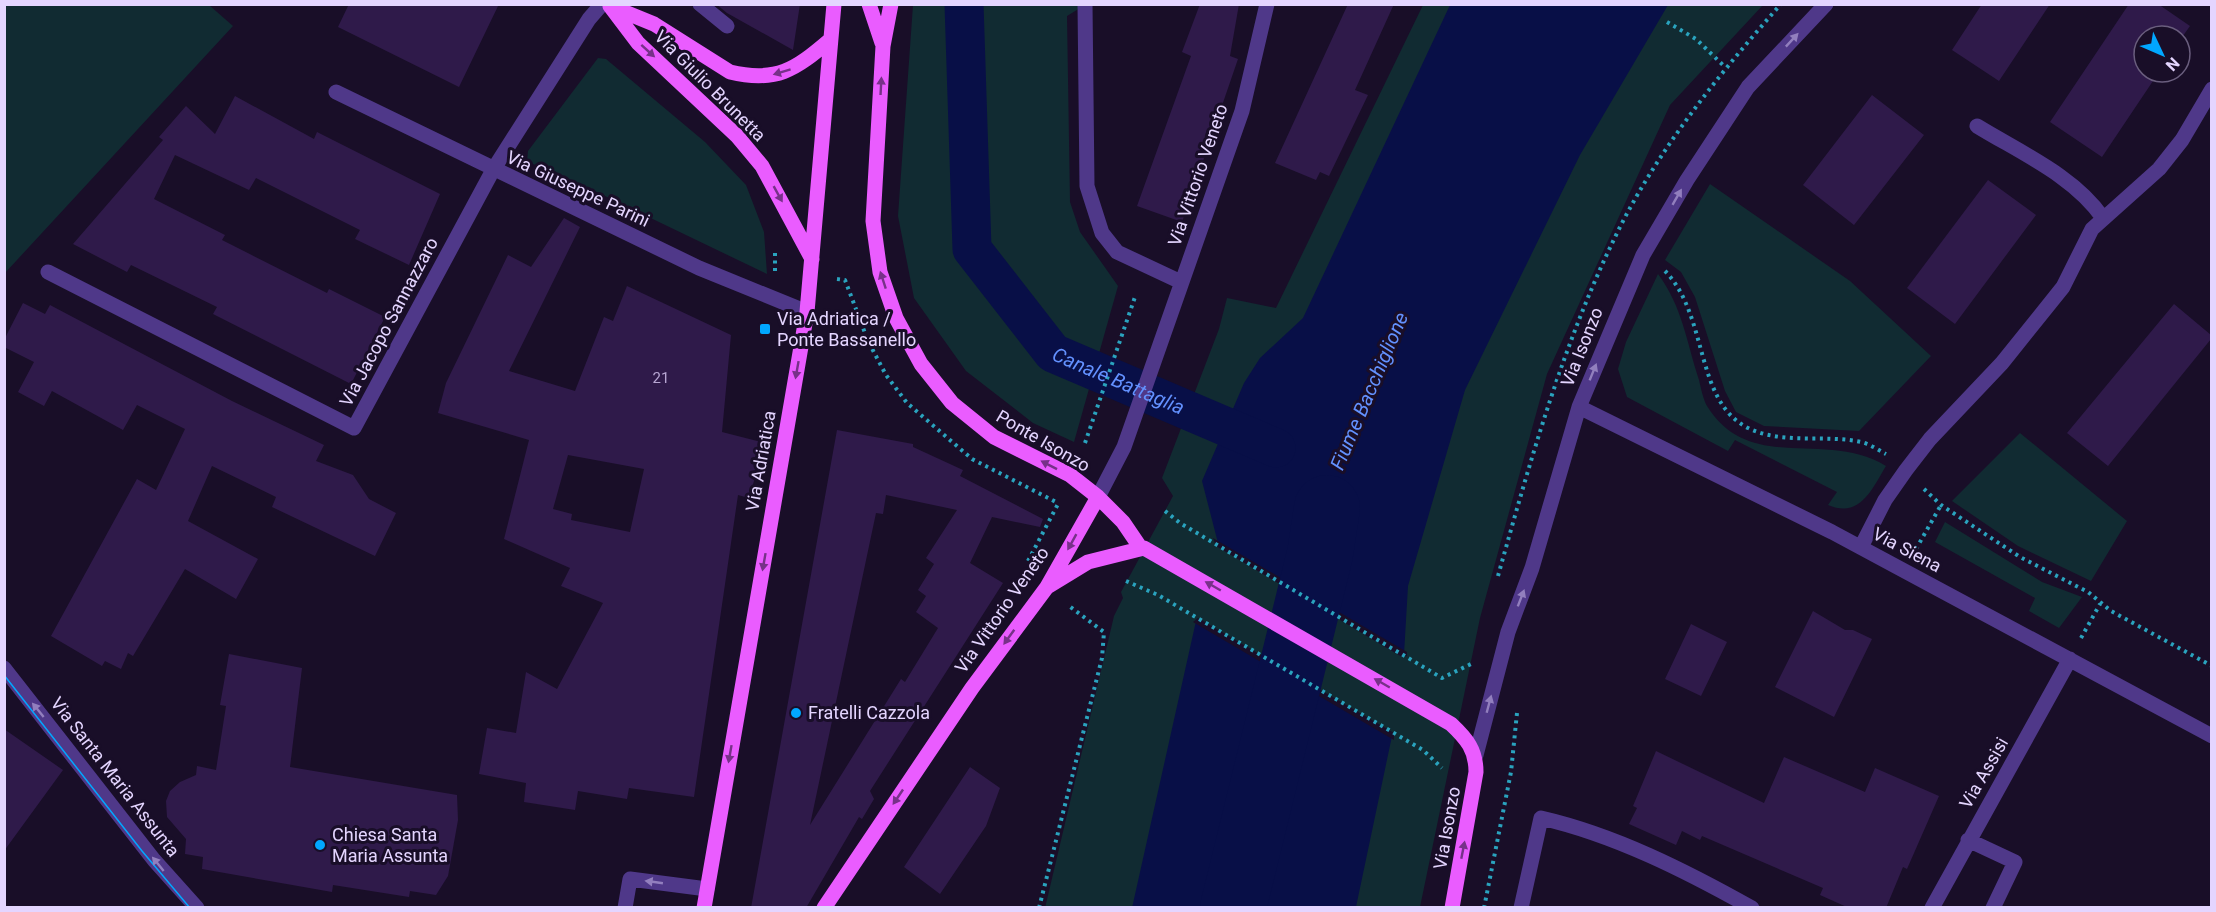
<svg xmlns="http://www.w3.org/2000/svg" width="2216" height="912" font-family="Roboto,sans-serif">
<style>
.green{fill:#112b32}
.water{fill:#080f47}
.pier{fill:#190e28}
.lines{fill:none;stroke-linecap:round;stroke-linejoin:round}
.canal{stroke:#080f47;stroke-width:39}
.river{stroke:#080f47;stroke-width:66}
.building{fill:#2f1a4a;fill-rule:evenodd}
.path{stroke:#2aa3be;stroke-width:4;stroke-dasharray:3 4.5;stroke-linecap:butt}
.minor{stroke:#4f3889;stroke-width:15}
.major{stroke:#ea5cff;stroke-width:15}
.tram{stroke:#01a7ff;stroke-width:1.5}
.oneway{fill:#927fbe}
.oneway2{fill:#773189}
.poi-dot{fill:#01a7ff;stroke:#190e28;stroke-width:2}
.labels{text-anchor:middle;stroke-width:6;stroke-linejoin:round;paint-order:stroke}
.number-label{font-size:15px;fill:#b7a6d2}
.street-label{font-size:18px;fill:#e4d5ff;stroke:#190e28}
.poi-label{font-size:18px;fill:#e4d5ff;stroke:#190e28;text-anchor:start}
.water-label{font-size:20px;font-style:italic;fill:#6391ff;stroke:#190e28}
</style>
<rect width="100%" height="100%" fill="#190e28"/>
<path class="green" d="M5,4L209,5L233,26L5,273Z
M913,5H1085L1067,16L1070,202L1080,232L1118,286L1074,442L1033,423L966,371L914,298L898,216Z
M1423,5H1763L1670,105L1547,374L1480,618L1420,907L1045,908L1114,616L1123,598L1121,592L1173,496L1162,478L1219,329L1227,298L1276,308Z
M598,58L606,59L705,142L746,185L764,232L767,274L553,171L527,162L528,151Z
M1710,184L1850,281L1931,356L1859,431L1764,426L1736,412L1725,391L1695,297L1681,272L1665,260Z
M1658,274C1683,308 1686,341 1699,380C1701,388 1703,399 1707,406C1750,475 1826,429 1886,466C1872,489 1860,519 1828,505L1837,492L1735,440L1728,451L1627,397L1618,369L1626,342Z
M2020,433L2127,521L2091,581L2018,546L1952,501Z
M1945,522L2042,582L2082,597L2059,628L2029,611L2035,598L1935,542Z"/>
<path class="water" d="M1450,5H1668L1580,155L1465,390L1408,586L1404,654L1218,543L1202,481L1244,383L1260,358L1303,318Z
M1196,621L1392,736L1356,907L1132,908Z"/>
<path class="pier" d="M1213,538L1407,652V656L1402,657L1216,546Z
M1198,618L1394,733V740L1193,622Z"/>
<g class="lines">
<path class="canal" id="s1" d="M964,4L972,249L1053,353L1276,448"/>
<path class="river" d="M1233,908L1320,554L1327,508"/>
</g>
<path class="building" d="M349,4H499L459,87L338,27Z
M716,4H800L793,50L727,13Z
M1200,4H1239L1230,56L1238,59L1182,222L1137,206L1191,56L1182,52Z
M1348,4H1394L1355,90L1368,95L1329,176L1320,172L1316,180L1275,163Z
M1982,4H2050L1999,81L1952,50Z
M2129,4H2158L2190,26L2180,40V36H2144V72H2159L2102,157L2050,122Z
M1872,95L1924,135L1854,225L1803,185Z
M235,96L314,139L317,132L440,194L409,265L355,239L360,230L256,178L249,190L175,155L154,199L225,235L222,240L327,293L329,289L385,317L351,384L213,314L217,307L131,265L127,272L73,244L163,140L159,137L186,106L215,134Z
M1988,180L2036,215L1955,324L1907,288Z
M564,218L580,227L509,371L575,391L604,317L613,321L627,286L731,335L722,432L765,443L749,498L738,495L694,797L629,788L627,799L578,791L575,810L524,802L526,783L479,774L487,728L516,733L526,672L557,689L603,603L561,586L570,568L504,539L529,440L438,413L446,383L508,255L531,267ZM568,455L644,469L630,532L571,520L572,514L553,509Z
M23,303L45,314L50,305L232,401L324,445L316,461L353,475L369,499L396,513L375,556L272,507L276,497L212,466L188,521L258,559L236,599L185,569L133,656L128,653L121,669L105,661L102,666L51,636L137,479L156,490L185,429L137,405L123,430L52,391L44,406L18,392L34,362L4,347V340Z
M2174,304L2211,335V339L2108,466L2067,433Z
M837,430L913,444V447L963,470L960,476L1043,519L1040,527L992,517L970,563L1003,583L870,791L874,799L862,819L859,817L806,908H751ZM886,495L957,510L926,558L934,564L918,590L926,596L916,612L938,628L905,682L901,679L810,825L876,513L883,514Z
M1813,611L1845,630H1853L1872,639L1834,717L1775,687Z
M1691,624L1727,642L1701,696L1665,679Z
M229,654L302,668L290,767L457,795L458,820L448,876L436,895L410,891L409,897L333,885L332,892L202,869L203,857L185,854L186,839L167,817L166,801L170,791L180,782L196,775L197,766L216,770L226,706L220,705Z
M4,729L63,770L4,851Z
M1656,751L1764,803L1784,757L1865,792L1875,768L1939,796L1907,869L1903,867L1886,908H1849L1820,895L1823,888L1702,836L1700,840L1682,831L1676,845L1629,824L1637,808L1633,806Z
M970,767L1000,788L986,826L940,894L904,867Z"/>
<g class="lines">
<path class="path" d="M1667,22L1696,39L1725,67
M775,271V251
M1665,271C1709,316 1694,401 1748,428C1783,445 1825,434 1861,442C1870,444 1878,450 1886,454
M837,279L845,280L868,341L886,375L907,403L972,459L1058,503
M1085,443L1136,294
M1924,489L1941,505L2020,557L2088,592L2111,611L2212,666
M1165,511L1180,523L1442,678L1471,664
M1916,549L1941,505
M1028,561L1058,504
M1498,576C1531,458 1564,340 1619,229C1660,147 1720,73 1781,4
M1126,581L1158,595L1423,750L1442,768
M2081,638L2100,604
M1039,908L1102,658L1104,632L1069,606
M1484,908L1511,772L1517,713"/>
<path class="minor" d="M700,4L727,26
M1085,4L1087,186L1102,233L1117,252L1181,282
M336,92L699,268L807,312
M1977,126C2021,153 2074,176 2103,218
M48,272L354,428L493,170L589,19L602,4
M1579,407L1832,532L2212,736
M1098,497L1124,447L1242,111L1267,4
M1861,547L1885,500L1906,470L1930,439L2002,363L2063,287L2092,229L2159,169L2182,140L2212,89
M4,668L154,860L197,908
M1476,755L1508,632L1532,568L1579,407L1643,255L1687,180L1748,87L1826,4
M1968,840L2015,862L1993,908
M625,908L630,879L707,889
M1521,908L1541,818C1615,835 1686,871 1752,908
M1932,908L2070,659"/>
<path class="major" d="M869,4L882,43
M891,4L883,46L873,221L880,272L896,318L921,364L952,403L994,437L1070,475L1098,497L1123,522L1140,547
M610,6L638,43L737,136L762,166L812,259
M610,6L654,24L730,72C776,83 795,70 830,40
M1047,587L1088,562L1144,548L1451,724C1467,739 1476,750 1476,772L1452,908
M704,908L807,312L834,4
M824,908L972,688L1047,587L1098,497"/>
<path class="tram" d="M4,675L142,851L190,908"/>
</g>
<defs><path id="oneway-solid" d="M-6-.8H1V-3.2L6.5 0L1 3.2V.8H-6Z" transform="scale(1.5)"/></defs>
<g class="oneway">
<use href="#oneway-solid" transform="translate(1792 40) rotate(-47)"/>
<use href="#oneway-solid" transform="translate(1677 197) rotate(-60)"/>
<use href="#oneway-solid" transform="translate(1593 372) rotate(-68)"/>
<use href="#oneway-solid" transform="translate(1521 598) rotate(-69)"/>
<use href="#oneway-solid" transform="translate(1489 704) rotate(-75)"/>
<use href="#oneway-solid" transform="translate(38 710) rotate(-129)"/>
<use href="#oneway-solid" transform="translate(158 864) rotate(-129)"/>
<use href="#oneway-solid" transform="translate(654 882) rotate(-172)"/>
</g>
<g class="oneway2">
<use href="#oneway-solid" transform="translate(648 51) rotate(42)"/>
<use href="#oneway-solid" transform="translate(782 72) rotate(163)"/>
<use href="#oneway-solid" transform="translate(881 86) rotate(-87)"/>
<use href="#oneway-solid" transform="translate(778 194) rotate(61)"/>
<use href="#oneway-solid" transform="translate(883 280) rotate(-108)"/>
<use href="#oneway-solid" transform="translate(797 370) rotate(100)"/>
<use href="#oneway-solid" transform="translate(1049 465) rotate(-153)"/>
<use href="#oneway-solid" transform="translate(1072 542) rotate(119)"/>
<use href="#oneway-solid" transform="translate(764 562) rotate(100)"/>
<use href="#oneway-solid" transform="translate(1213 586) rotate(-150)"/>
<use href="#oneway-solid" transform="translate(1009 637) rotate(126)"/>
<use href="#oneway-solid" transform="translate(1382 683) rotate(-150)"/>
<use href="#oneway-solid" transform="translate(730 754) rotate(100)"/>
<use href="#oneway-solid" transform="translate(898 797) rotate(124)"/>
<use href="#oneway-solid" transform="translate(1463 850) rotate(-79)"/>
</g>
<g class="poi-dot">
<rect x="759" y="323" width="12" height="12" rx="3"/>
<circle cx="796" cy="713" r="6"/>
<circle cx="320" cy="845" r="6"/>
</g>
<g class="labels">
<g class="number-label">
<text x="661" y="383">21</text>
</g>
<g class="street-label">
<text transform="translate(710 86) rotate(45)" y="6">Via Giulio Brunetta</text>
<text transform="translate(1198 175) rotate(-71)" y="6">Via Vittorio Veneto</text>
<text transform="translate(578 189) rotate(25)" y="6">Via Giuseppe Parini</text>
<text transform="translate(389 322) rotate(-62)" y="6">Via Jacopo Sannazzaro</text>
<text transform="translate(1582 347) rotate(-68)" y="6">Via Isonzo</text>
<text transform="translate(1043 441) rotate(30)" y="6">Ponte Isonzo</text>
<text transform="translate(761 461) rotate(-80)" y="6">Via Adriatica</text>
<text transform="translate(1907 550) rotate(28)" y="6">Via Siena</text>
<text transform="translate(1002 610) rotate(-55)" y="6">Via Vittorio Veneto</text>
<text transform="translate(1984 773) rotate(-60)" y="6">Via Assisi</text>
<text transform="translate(115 777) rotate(52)" y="6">Via Santa Maria Assunta</text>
<text transform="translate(1447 828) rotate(-80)" y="6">Via Isonzo</text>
</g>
<g class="poi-label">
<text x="777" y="325">Via Adriatica /<tspan x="777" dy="21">Ponte Bassanello</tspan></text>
<text x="808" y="719">Fratelli Cazzola</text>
<text x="332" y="841">Chiesa Santa<tspan x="332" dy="21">Maria Assunta</tspan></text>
</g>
<g class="water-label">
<text dy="7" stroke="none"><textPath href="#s1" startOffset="448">Canale Battaglia</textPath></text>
<text transform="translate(1369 391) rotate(-67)" y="7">Fiume Bacchiglione</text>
</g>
</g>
<rect width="2216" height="912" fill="none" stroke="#e4d5ff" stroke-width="12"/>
<g transform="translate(2162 54) rotate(134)"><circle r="28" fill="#190e28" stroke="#6a5e7e" stroke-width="1.5"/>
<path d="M0-4.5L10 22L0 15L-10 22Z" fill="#01a7ff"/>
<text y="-9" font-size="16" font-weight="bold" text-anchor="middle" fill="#e4d5ff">N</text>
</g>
</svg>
